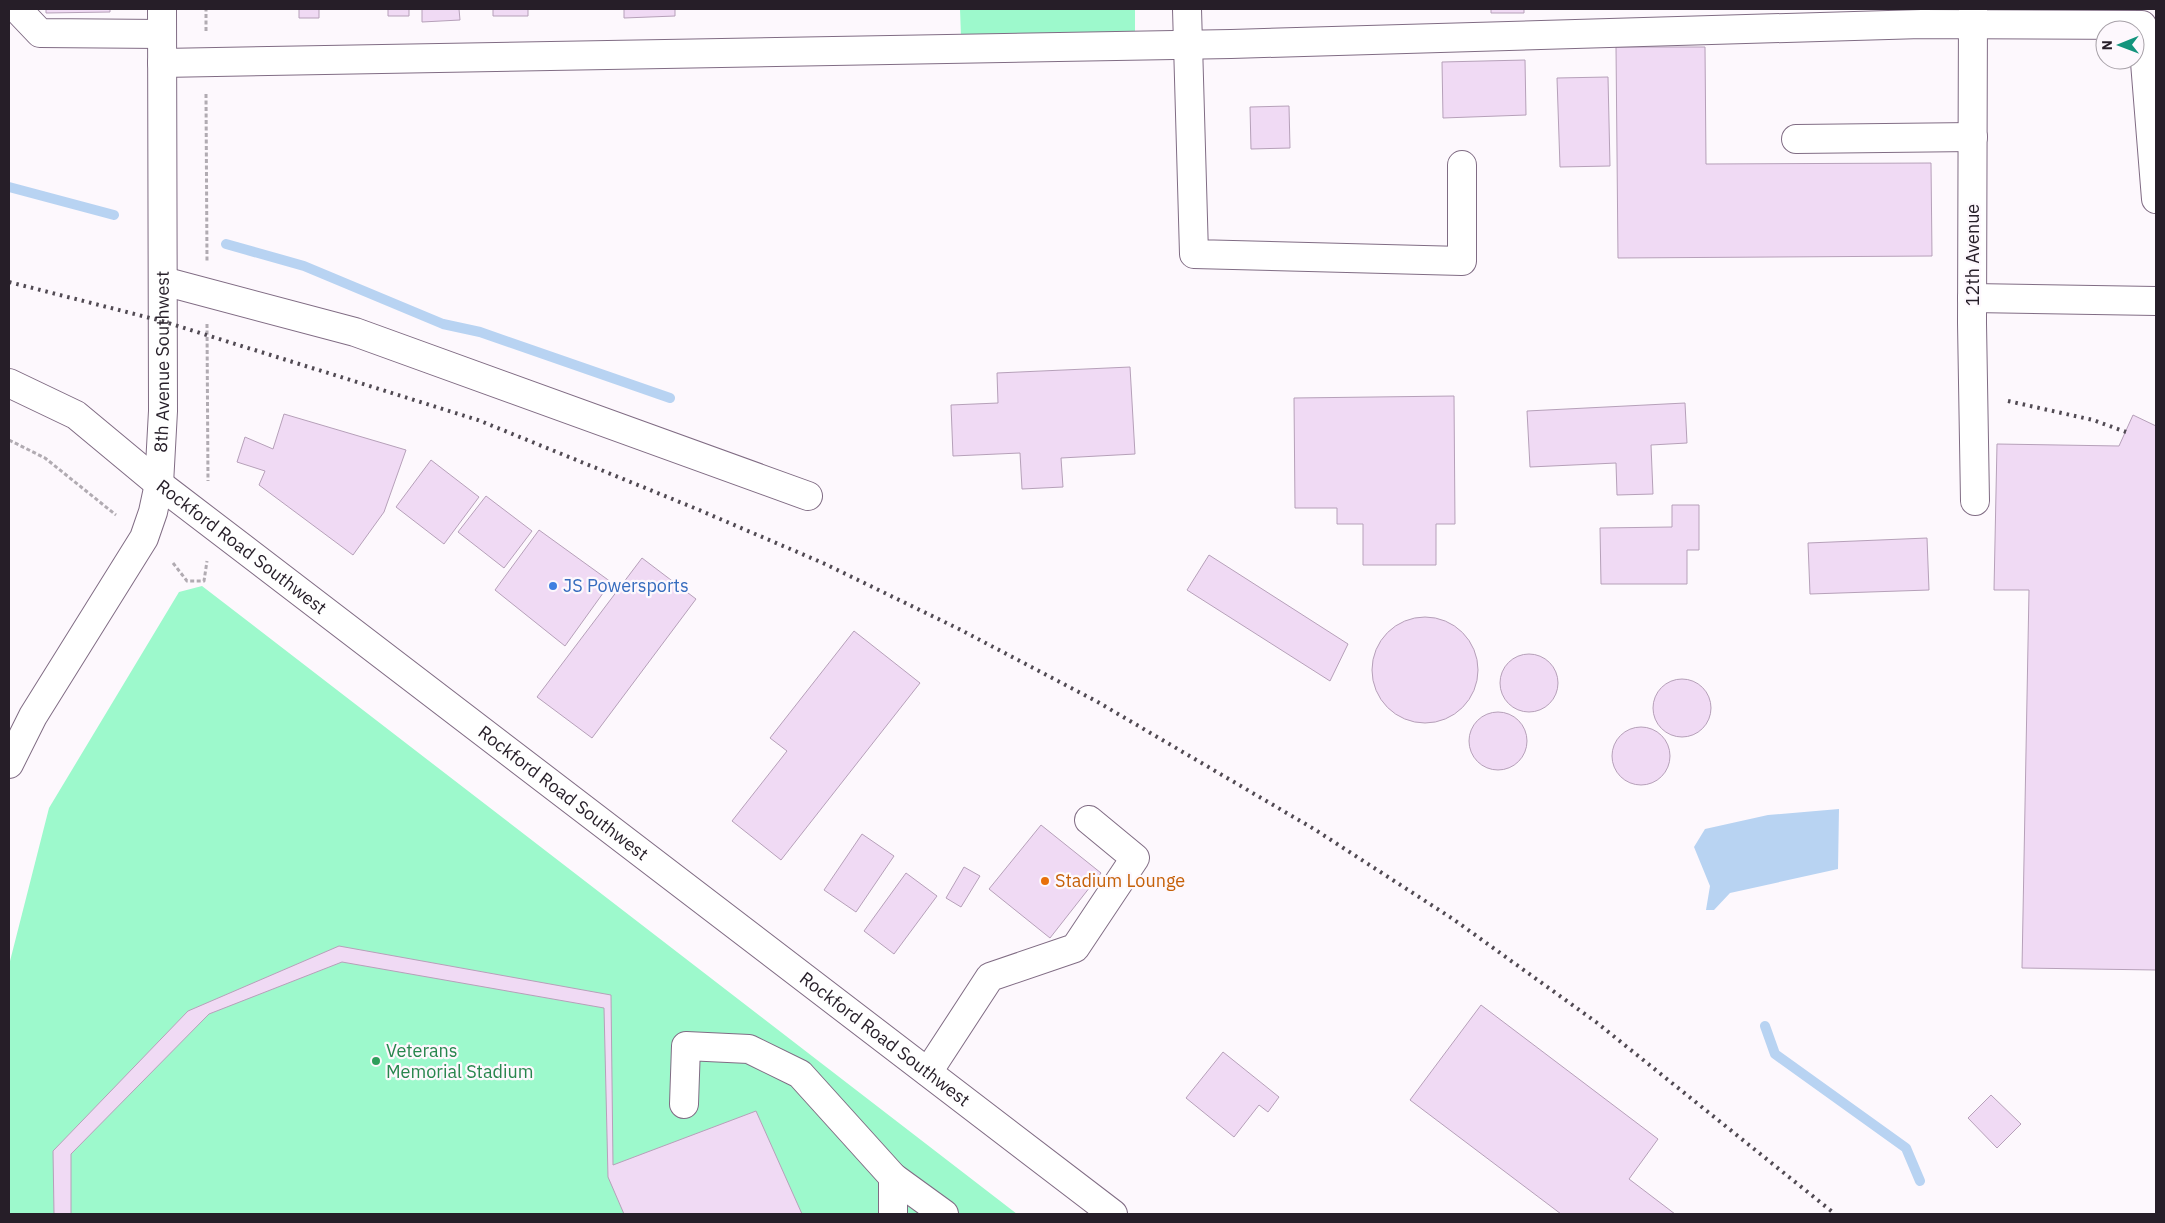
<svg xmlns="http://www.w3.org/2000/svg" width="2165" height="1223" font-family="'IBM Plex Sans',sans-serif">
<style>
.green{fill:#9df9cc}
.water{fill:#b8d3f2}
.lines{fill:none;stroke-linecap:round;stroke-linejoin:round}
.stream{stroke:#b8d3f2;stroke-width:10}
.building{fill:#f0daf4;stroke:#b6a0b9}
.minor-casing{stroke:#806c84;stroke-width:30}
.path{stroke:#b1abb2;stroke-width:3;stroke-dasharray:4 2.5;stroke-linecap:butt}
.minor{stroke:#fff;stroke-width:28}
.rail{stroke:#514a53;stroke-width:4;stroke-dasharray:2.5 5;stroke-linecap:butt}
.shop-dot{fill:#3f7fe0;stroke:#fdf8fd;stroke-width:2}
.food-dot{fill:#e8710a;stroke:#fdf8fd;stroke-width:2}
.leisure-dot{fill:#2e9e5b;stroke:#fdf8fd;stroke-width:2}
.labels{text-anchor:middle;stroke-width:4.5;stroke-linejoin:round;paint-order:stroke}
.street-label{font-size:18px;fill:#261e28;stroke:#fdf8fd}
.shop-label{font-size:18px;fill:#366cbe;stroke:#fdf8fd;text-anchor:start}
.food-label{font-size:18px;fill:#c56008;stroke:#fdf8fd;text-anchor:start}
.leisure-label{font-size:18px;fill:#27864d;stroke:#fdf8fd;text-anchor:start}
</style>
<rect width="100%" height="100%" fill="#fdf8fd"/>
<path class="green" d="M960,9H1135V33L961,37Z
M202,586L1017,1214H9V965L49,808L179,592Z"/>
<path class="water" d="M1839,809L1838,869L1730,893L1714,910H1706L1710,886L1694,847L1705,829L1768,815Z"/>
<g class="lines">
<path class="stream" d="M9,187L114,215
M226,244L304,266L443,324L480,332L670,398
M1765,1026L1775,1054L1906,1148L1920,1181"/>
</g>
<path class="building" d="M46,9H110V12L46,13Z
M299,9H319V18H299Z
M388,9H409V16H388Z
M422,9H459L460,20L422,22Z
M493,9H528V16H493Z
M624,9H675V16L624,18Z
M1491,9H1524V13H1491Z
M1616,47H1705L1706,164L1931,163L1932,256L1618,258Z
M1525,60L1526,115L1443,118L1442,62Z
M1608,77L1610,166L1560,167L1557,78Z
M1289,106L1290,148L1251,149L1250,107Z
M1130,367L1135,454L1061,458L1063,487L1022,489L1020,453L953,456L951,405L998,403L997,373Z
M1454,396L1455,524H1436V565H1363V524H1337V508H1295L1294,398Z
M1685,403L1687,443L1651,445L1653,494L1617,495L1616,463L1530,467L1527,411Z
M284,414L406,450L384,512L353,555L259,485L265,471L237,462L245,437L273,449Z
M2133,415L2156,426V970L2022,968L2029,590H1994L1997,444L2119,446Z
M431,460L479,497L444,544L396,507Z
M486,496L532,531L504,568L458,532Z
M1672,505H1699V550H1687V584H1601L1600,528L1672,527Z
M539,530L611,582L565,646L495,590Z
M1927,538L1929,590L1810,594L1808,543Z
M1209,555L1348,644L1330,681L1187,590Z
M642,558L696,599L592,738L537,697Z
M1372 670a53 53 0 1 1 106 0a53 53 0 1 1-106 0Z
M854,631L920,683L781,860L732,821L787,751L770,738Z
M1500 683a29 29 0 1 1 58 0a29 29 0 1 1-58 0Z
M1653 708a29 29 0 1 1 58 0a29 29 0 1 1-58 0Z
M1469 741a29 29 0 1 1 58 0a29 29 0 1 1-58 0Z
M1612 756a29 29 0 1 1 58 0a29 29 0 1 1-58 0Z
M1041,825L1101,873L1050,938L989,889Z
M862,834L894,856L856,912L824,890Z
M964,867L980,876L961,907L946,898Z
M906,873L937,896L894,954L864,931Z
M339,946L611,995L613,1165L756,1111L802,1214H624L608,1177L604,1008L342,962L209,1014L71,1154V1214H54L53,1151L188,1011Z
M1481,1005L1658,1139L1629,1179L1675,1214H1561L1410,1100Z
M1223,1052L1279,1097L1268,1112L1259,1105L1234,1137L1186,1098Z
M1991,1095L2021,1124L1997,1148L1968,1118Z"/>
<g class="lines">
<defs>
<g id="minor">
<path d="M21,9V13L40,33L162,34"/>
<path d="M1187,9L1194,254L1462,261V165"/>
<path d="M1973,9L1972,323L1975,501"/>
<path d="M162,63L1231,44L1922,24L2142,25L2156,199"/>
<path d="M1796,139L1973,137"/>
<path d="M163,281L355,332L808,496"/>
<path d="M1972,298L2156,301"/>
<path id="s1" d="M9,383L76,415L159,484L1113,1214"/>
<path id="s2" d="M9,764L33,716L144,538L153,512L159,484L163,411L162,9"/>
<path d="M928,1072L990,977L1075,948L1135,858L1089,820"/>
<path d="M684,1104L686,1046L749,1049L800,1074L893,1177"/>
<path d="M893,1214V1177L944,1214"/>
</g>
</defs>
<use href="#minor" class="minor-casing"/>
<path class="path" d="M206,31V9
M206,94L207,261
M207,324L208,481
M9,440L45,458L116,515
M173,563L187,581H204L207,561"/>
<use href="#minor" class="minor"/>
<path class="rail" d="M9,282L162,321L478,420L692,507L823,563L959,629L1096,701L1314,829L1453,919L1596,1022L1835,1214
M2008,401L2093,420L2126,432"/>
</g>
<circle class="shop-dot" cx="553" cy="586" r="5"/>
<circle class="food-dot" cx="1045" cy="881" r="5"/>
<circle class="leisure-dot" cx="376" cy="1061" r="5"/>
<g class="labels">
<g class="street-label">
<text transform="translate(1973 255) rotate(-90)" y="6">12th Avenue</text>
<text dy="6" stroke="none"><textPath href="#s2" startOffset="442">8th Avenue Southwest</textPath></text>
<text dy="6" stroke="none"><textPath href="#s1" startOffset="286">Rockford Road Southwest</textPath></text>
<text dy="6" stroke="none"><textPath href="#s1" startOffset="691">Rockford Road Southwest</textPath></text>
<text dy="6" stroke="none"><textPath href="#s1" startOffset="1096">Rockford Road Southwest</textPath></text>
</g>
<g class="shop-label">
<text x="563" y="592">JS Powersports</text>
</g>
<g class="food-label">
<text x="1055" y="887">Stadium Lounge</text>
</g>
<g class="leisure-label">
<text x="386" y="1057">Veterans<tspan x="386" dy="21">Memorial Stadium</tspan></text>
</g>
</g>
<rect width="2165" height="1223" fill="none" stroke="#261e28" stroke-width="20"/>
<g transform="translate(2120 45) rotate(269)"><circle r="24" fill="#fdf8fd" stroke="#a7a1a8"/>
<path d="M0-4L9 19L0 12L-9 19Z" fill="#13947d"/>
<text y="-8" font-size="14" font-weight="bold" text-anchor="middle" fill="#261e28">N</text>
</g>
</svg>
